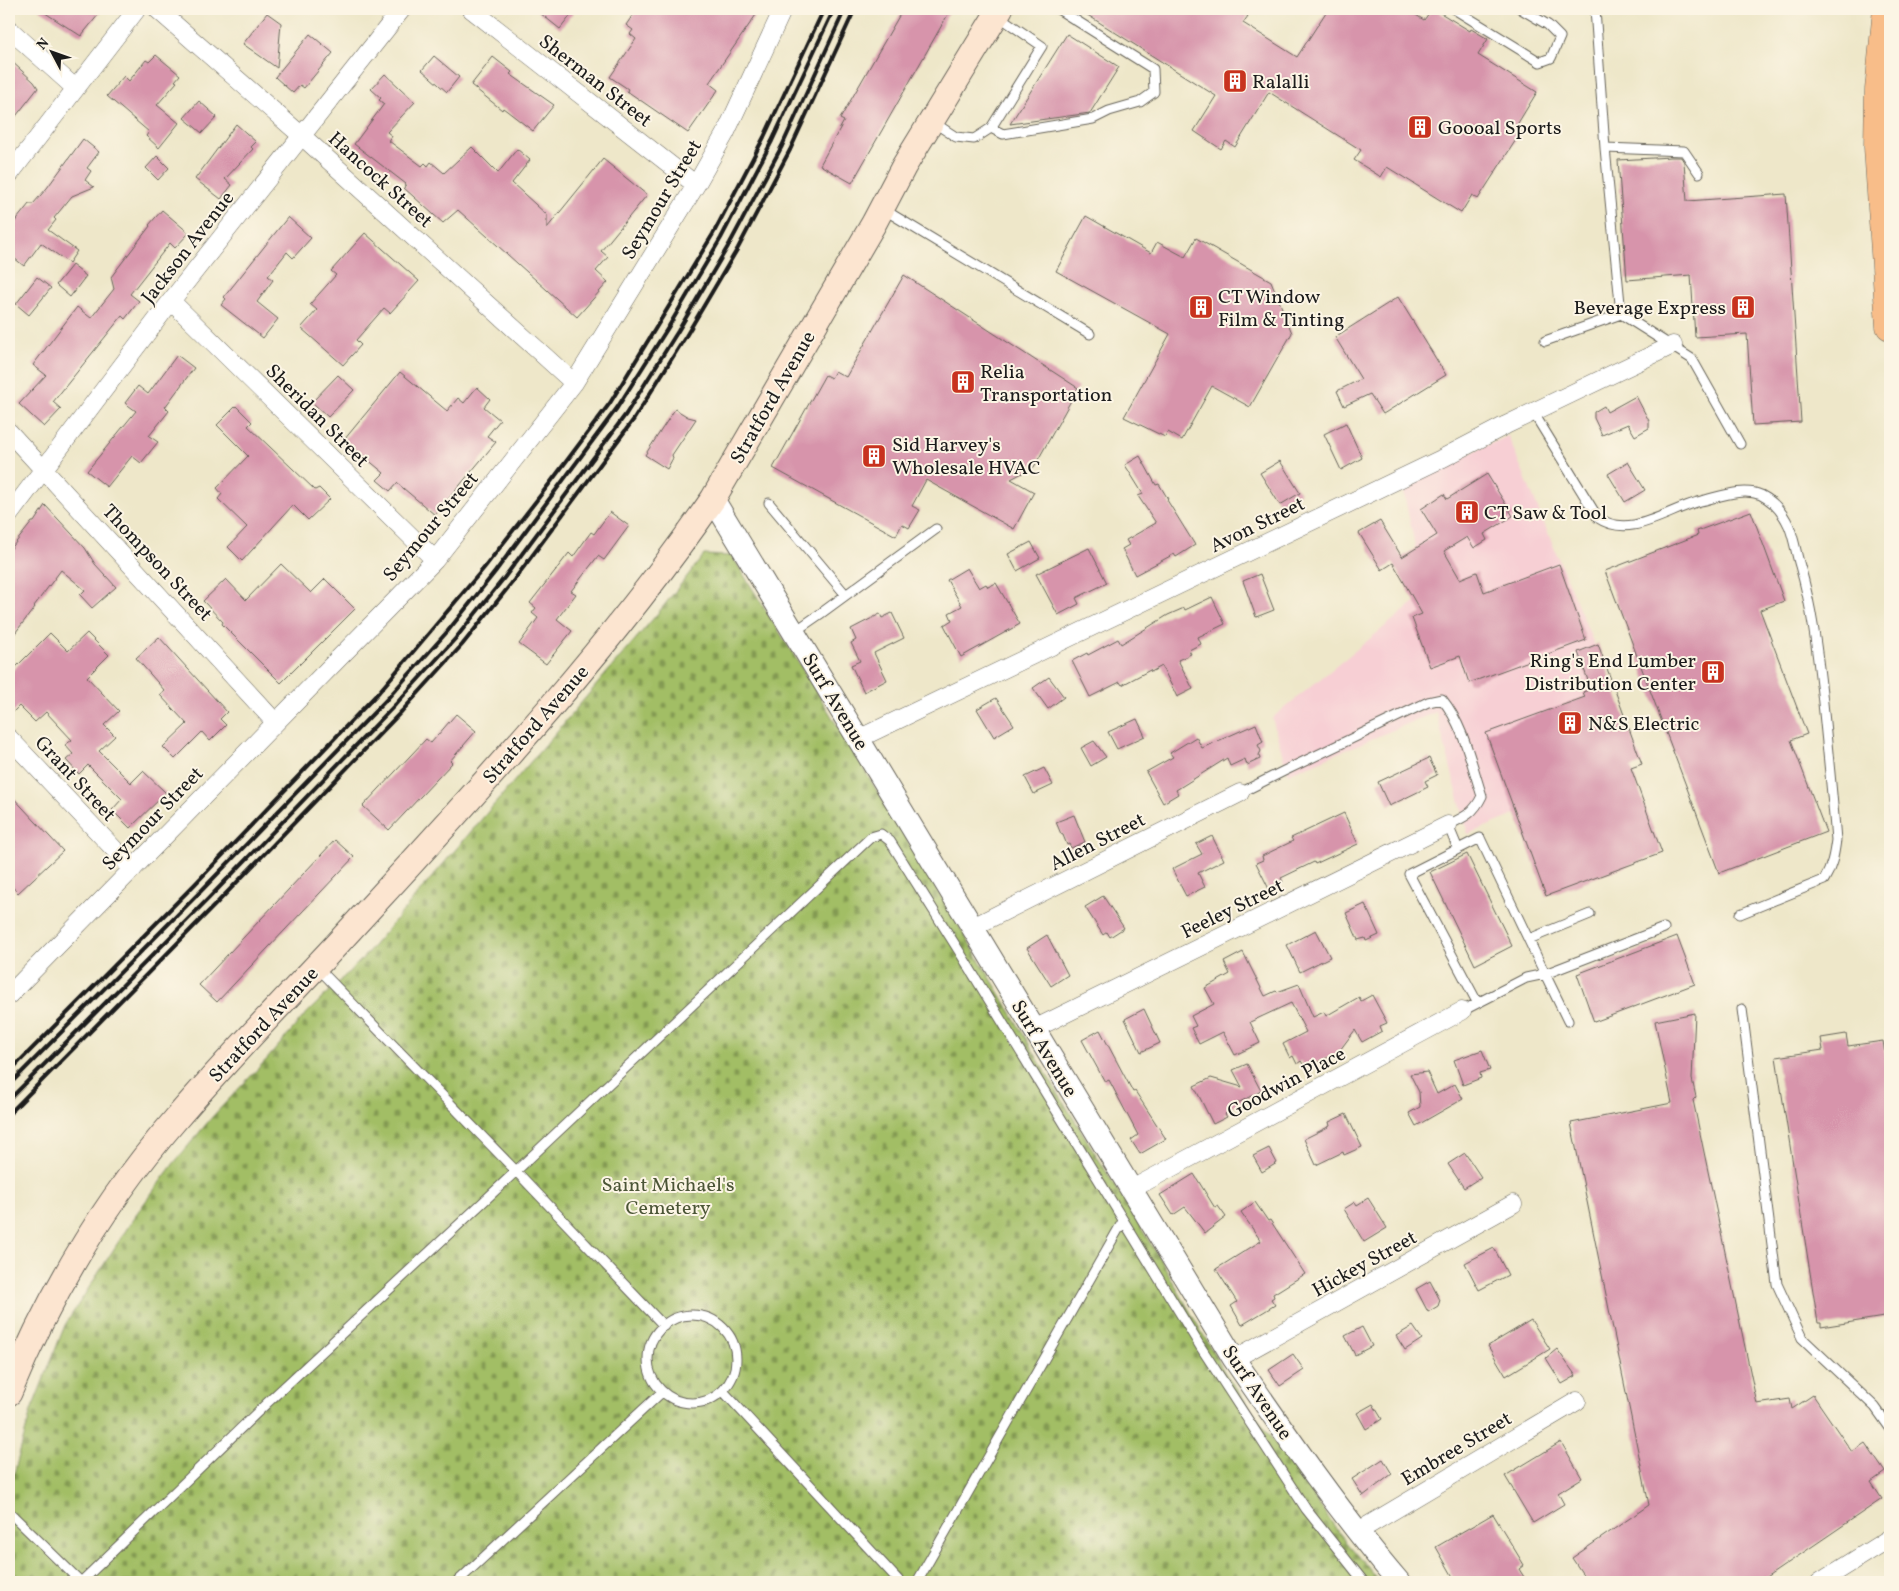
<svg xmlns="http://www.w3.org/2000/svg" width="1899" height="1591" font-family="Vollkorn,serif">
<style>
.built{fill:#f7cfd4}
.cemetery{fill:url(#cemetery-stones);stroke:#5f6d40}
.building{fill:#d794ab}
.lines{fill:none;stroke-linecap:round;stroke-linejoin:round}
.service-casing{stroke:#666359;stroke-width:11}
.minor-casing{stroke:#666359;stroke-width:19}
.tertiary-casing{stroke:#666359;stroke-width:24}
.secondary-casing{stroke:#666359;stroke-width:27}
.motorway-casing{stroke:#666359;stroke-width:29}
.service{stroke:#fff;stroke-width:9}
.minor{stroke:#fff;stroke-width:18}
.tertiary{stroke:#fff;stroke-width:22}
.secondary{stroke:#fce5d0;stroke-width:25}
.motorway{stroke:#f8bd89;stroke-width:28}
.rail{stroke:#1c1c1c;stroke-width:4}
.labels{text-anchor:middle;stroke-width:4;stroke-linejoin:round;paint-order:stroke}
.street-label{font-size:20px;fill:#1c1c1c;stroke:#fcf5e5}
.poi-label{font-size:20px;fill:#1c1c1c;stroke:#fcf5e5;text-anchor:start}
.park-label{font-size:20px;fill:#4b5536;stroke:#fcf5e5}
</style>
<defs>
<pattern id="cemetery-stones" width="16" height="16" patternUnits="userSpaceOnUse" patternTransform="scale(1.25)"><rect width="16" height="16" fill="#a2be65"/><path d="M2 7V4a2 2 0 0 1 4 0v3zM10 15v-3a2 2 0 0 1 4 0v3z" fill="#839a52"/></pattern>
</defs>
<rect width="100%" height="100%" fill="#fcf5e5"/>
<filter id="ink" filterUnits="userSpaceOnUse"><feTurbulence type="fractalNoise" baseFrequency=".02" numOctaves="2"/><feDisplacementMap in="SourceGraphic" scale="10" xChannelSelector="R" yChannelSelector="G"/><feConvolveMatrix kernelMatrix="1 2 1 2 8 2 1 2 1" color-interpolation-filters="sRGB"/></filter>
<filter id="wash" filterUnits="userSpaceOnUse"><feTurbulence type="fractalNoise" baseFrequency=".0096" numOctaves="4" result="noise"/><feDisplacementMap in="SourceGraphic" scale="20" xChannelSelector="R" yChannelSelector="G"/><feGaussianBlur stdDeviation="1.12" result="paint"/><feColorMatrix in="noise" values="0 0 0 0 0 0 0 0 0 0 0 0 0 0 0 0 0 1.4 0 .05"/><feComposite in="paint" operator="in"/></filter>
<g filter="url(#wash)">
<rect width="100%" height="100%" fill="#eee7c9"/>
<path class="built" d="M1508,436L1643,763L1468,834L1436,712L1288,774L1272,718L1425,594L1402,484Z"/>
<path class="cemetery" d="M704,555L732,556L818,694L996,987L1047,1075L1160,1259L1225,1373L1340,1534L1380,1582H9V1492L31,1411L65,1325L137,1213L174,1163L213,1116L268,1058L304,1016L362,959L658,613Z"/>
<g id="blocks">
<path class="building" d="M39,9H103L81,36Z
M535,9H576L560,29Z
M637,9H760L709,83L718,90L688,133L627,91L628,89L610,77L636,39L630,34L633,30L626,25Z
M903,9H951L852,183L820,165L844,121L840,119Z
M1078,9H1237L1248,16L1243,23L1297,57L1328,9H1406L1424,20L1432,9H1434L1470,31L1471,29L1488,39L1478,55L1537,92L1515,128L1521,132L1478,199L1472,195L1461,213L1387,167L1381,177L1354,160L1361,150L1269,92L1235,147L1226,141L1221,149L1194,131L1216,96Z
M267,13L281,23L277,68L243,44Z
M310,34L333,53L304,88L300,85L293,93L275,77Z
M1067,34L1119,67L1090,113L1010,124Z
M156,55L180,75L175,81L177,82L157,105L179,123L159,148L146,136L149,132L107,96L124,76L129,81L146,60L149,62Z
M434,56L459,77L447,92L422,70Z
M493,57L512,72L510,74L554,105L533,131L507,111L503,108L502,110L471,85Z
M9,59L34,82L38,88L9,125Z
M385,74L415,102L387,132L392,136L389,141L422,166L425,163L428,166L431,162L444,173L472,147L498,173L517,149L530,160L512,183L547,215V228L603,159L647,195L601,251L608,257L596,271L608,282L577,317L458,210L443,223L404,188L406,184L354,144L384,104L379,100L381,98L371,89Z
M199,101L217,117L202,133L184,118Z
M236,124L256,142L251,147L253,149L225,179L232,185L221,199L195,179Z
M83,139L99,152L87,168L91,171L85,180L94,187L72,196L54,218L56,220L48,230L77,251L69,263L41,243L24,266L9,254V229L29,204H33L47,188Z
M157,156L169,168L158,180L146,168Z
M1671,157H1681L1684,162L1687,201L1786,194L1801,422L1753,425L1747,334L1695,337L1691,275L1627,280L1618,160Z
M162,210L189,233L175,248L170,243L130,294L139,301L125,319L122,316L53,402L61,409L44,427L19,404L46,375L33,365L77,307L91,318L114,289L111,277L150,226L149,225Z
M1086,216L1151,253L1157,242L1185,257L1196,238L1271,281L1292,333L1250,407L1212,386L1182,440L1168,432L1165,437L1124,417L1170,334L1056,271Z
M288,217L311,238L293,258L287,252L268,276L273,280L257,302L278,319L263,338L221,305L226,299L224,297Z
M365,233L419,281L390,313L384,308L356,340L361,345L343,365L301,328L317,310L310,304L336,275L331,271Z
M72,265L86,276L70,297L56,285Z
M904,275L1078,388L1034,467L1011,479L1034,492L1014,529L926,480L912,506L920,510L909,528L902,524L896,536L773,468L825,375L831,378L835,371L846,377Z
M37,277L51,288L29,315L16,304Z
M1398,297L1446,375L1383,414L1370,394L1344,406L1337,391L1361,379L1335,337Z
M177,355L194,368L165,407L169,411L149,436L158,442L141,463L132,456L107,487L87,471L136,411L125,403L138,386L148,394Z
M400,372L447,411L458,398L464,403L477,387L490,399L484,407L500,420L487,436L496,442L435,515L397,483L390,491L377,480L384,473L344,440Z
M338,375L354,390L328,417L312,402Z
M1636,396L1649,421V428L1635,436L1628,424L1602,435L1594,418V412L1604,406L1607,412Z
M236,406L252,422L248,426L315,490L319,488L330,499L308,520L293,505L242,561L228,547L247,527L218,499L222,494L217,488L248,456L217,425Z
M675,409L688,417L696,419L672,455L673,458L667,469L645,455Z
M1346,423L1362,458L1341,470L1324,434Z
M1140,456L1156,485L1159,484L1168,499L1167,500L1195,545L1176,557L1174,554L1135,575L1122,549L1129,545L1126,540L1156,523L1138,496L1143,494L1125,465Z
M1280,461L1300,493L1280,505L1260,473Z
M1628,462L1645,490L1625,502L1608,474Z
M1487,474L1513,516L1484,534L1487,540L1474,548L1467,537L1444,551L1460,579L1477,572L1484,592L1559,564L1586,640L1469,683L1460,656L1430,667L1412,618L1422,614L1393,563L1382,570L1359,533L1380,521L1402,557L1437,535L1421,509L1444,494L1447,499Z
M45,505L85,548L95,564L116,587L92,608L80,595L85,590L61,570L34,606L35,607L9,641V551L32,522H34Z
M1751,511L1784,601L1760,610L1807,734L1791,740L1826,832L1719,873L1605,571L1698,535L1697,531Z
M610,512L629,526L604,560L598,556L571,591L576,594L557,619L572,631L546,664L519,644L538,618L532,613L536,608L530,603L569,553L573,557L591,532L594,534Z
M1031,542L1040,558L1017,571L1008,554Z
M1089,548L1107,583L1076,598L1079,604L1058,615L1036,574Z
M281,564L311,593L325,579L355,609L281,683L222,624L223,622L203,601L226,579L246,600Z
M967,568L979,588L986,584L988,587L996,583L1020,624L961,657L944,625L952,620L949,613L962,606L947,580Z
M1260,574L1274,610L1256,617L1243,581Z
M1212,597L1225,624L1198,637L1201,644L1189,650L1191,654L1178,660L1193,689L1177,697L1162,666L1151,672L1150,670L1122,685L1120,682L1090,697L1072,661L1087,653L1088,655L1118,639L1121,644L1168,615L1184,608L1185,610Z
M892,613L904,638L874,653L887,680L864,692L851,665L860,661L851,643L856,640L851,629L880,614L882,618Z
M50,633L68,651L87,633L109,655L87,677L119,711L104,725L115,736L99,751L131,783L143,771L166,793L130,828L112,810L122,799L88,765L79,774L66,760L73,754L65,745L72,740L46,712L35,722L19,706L9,716V674Z
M159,637L227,712L220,719L226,725L210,741L202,732L175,759L163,747L187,724L160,695L165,691L136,658Z
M1598,644L1642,764L1631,768L1662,853L1546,896L1486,733L1585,697L1583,692L1591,689L1578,652Z
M1049,677L1064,697L1048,709L1033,688Z
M996,698L1014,725L994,737L977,709Z
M456,714L476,731L450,761L452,763L389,830L363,806L426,739L431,743Z
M1137,719L1145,736L1117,749L1108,732Z
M1256,724L1263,742L1258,745L1261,751L1259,755L1260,759L1247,765L1245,759L1230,766L1227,758L1176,790L1178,794L1163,803L1146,772L1173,757L1170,753L1196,737L1202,748Z
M1094,741L1106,757L1091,766L1081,748Z
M1429,758L1437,775L1425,781L1428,787L1389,806L1378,782Z
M1044,768L1053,785L1034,794L1025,777Z
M9,793L63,851L18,893L9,883Z
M1344,813L1358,844L1315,864L1314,862L1281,878L1283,882L1269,889L1256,863L1263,860L1262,856L1293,841L1291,838Z
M1074,815L1085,842L1071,848L1069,844L1067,845L1063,835L1061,834L1056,822Z
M1212,836L1224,860L1198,873L1205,887L1186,896L1172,869L1202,854L1196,844Z
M335,840L354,857L217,1002L199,985Z
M1467,854L1512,946L1475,965L1430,872Z
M1103,896L1124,928L1110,937L1107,932L1103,935L1085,907Z
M1365,904L1379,935L1366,941L1365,938L1358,940L1346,913Z
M1316,930L1330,957L1300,972L1287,945Z
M1047,935L1068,975L1051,986L1027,948Z
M1677,936L1695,984L1594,1022L1577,974Z
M1243,952L1265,996L1276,991L1277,992L1299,984L1313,1017L1324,1012L1326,1016L1359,997L1361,1001L1372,995L1387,1023L1380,1026L1382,1031L1362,1042L1355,1030L1337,1054L1305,1067L1301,1061L1297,1064L1293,1056L1290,1058L1283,1044L1306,1032L1291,1003L1250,1022L1260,1043L1235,1055L1223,1032L1199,1044L1191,1028L1196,1026L1191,1016L1214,1004L1205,988L1230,974L1224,962Z
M1144,1009L1160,1043L1141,1052L1125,1019Z
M1695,1013L1692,1079L1696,1097L1693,1100L1757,1404L1790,1399L1792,1409L1813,1395L1852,1452L1865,1443L1885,1472L1871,1482L1882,1499L1760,1582H1588L1572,1558L1649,1505L1571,1123L1672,1103L1655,1021Z
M1100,1030L1133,1092L1135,1091L1166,1139L1140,1154L1131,1140L1138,1135L1109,1080L1105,1082L1082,1040Z
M1846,1034L1848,1046L1883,1041L1890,1086V1316L1821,1327V1323H1818L1776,1057L1823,1050L1821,1038Z
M1482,1050L1490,1070L1480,1073L1481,1078L1463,1085L1454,1060Z
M1247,1064L1261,1091L1228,1108L1230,1112L1225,1114L1227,1117L1213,1124L1194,1086L1211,1078L1242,1087L1233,1070Z
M1427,1072L1437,1094L1455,1084L1463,1099L1416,1126L1409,1113L1420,1107L1419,1092L1410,1074Z
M1346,1114L1362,1147L1344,1155L1343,1152L1316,1165L1304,1139L1330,1126L1329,1122Z
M1269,1148L1277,1163L1262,1172L1253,1156Z
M1465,1153L1481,1177L1464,1188L1448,1164Z
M1194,1174L1215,1208L1218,1206L1226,1217L1205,1233L1185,1207L1173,1215L1160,1195Z
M1368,1198L1387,1228L1364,1242L1344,1209L1355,1202L1357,1205Z
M1255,1202L1268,1221L1270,1220L1305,1274L1273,1294L1274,1297L1271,1299L1275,1305L1242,1325L1231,1306L1237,1302L1216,1269L1261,1241L1241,1212Z
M1494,1248L1508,1275L1479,1290L1465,1263Z
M1430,1281L1440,1300L1438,1306L1428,1312L1416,1289Z
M1531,1320L1550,1349L1506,1376L1488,1346Z
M1413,1326L1422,1339L1405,1350L1396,1336Z
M1362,1327L1372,1346L1355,1355L1345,1336Z
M1557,1349L1576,1376L1562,1384L1546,1358Z
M1293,1354L1304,1370L1280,1386L1269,1370Z
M1373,1404L1382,1419L1366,1429L1357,1413Z
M1561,1442L1582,1478L1558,1493L1564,1504L1533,1523L1505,1476Z
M1383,1459L1392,1474L1363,1496L1352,1479Z
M1493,1514L1524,1565L1519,1569L1527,1582H1456L1436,1547Z"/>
</g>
</g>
<g filter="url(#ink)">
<use href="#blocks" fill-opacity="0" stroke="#666359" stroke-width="1"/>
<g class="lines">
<defs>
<path id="service" d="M1454,9L1540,62L1551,58L1560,37L1548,25L1521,9
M1595,9L1605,148L1684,151L1699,173
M933,122L956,137L974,139L991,128L1042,46L997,15
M991,128L1003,134L1093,119L1109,111L1140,102L1154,92L1153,69L1058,9
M1605,148L1621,314
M883,209L1090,334
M1545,341L1621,314L1692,359L1740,444
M1533,412L1598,518C1631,540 1668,509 1701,501C1719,497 1743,487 1761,495C1773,501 1783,513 1789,526C1794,538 1796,553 1800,566C1812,607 1817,650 1822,693C1827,742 1832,791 1836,840C1834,855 1832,867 1824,880L1740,914
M769,503L846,595
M794,632L820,614L936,529
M1240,793L1284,771L1428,702L1442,699C1464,726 1471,763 1482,796C1474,813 1465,817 1448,825L1458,849
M1529,939L1590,914
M318,968L516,1171L664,1326
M1477,1002L1409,874L1480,838L1545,974L1664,928
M1742,1009L1777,1284L1802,1338L1875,1407L1890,1428
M1462,1011L1526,978L1545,974L1568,1021
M648 1359a44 44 0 1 1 88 0a44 44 0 1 1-88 0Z
M723,1391L900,1582
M9,1512L81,1582
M81,1582L267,1403L481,1204L871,837L881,834L890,841L959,951L1200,1346L1306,1509L1364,1582
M457,1582L662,1392
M917,1582L1123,1221"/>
<path id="minor" d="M157,9L302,136L574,383
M471,9L696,185
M9,29L75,88
M9,175L137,9
M171,301L435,560
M9,432L275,722
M9,515L171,301L402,9
M9,738L133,869
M858,739L1441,459L1506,425L1673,345
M973,927L1240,793
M9,995L435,560L574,383L696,185L726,132L783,9
M1034,1029L1448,825
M1130,1190L1462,1011
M1234,1359L1513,1204
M1357,1532L1577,1401
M1820,1582L1890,1538"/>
<path id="tertiary" d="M713,499L1234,1359C1287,1436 1339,1512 1399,1582"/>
<path id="secondary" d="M9,1393C49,1295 106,1200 176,1119C228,1058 284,1001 339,942C469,800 603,658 713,499L874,223L904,166L1000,9"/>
<path id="motorway" d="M1887,9L1879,90L1878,147L1890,326"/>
</defs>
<use href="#service" class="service-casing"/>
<use href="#minor" class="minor-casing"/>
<use href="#tertiary" class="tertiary-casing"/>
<use href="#secondary" class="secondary-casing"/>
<use href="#motorway" class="motorway-casing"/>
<use href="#service" class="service"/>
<use href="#minor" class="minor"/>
<use href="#tertiary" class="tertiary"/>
<use href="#secondary" class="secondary"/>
<use href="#motorway" class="motorway"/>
<path class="rail" d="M9,1072L195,884L379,692L484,568L550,483L610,403L713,234L764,137L824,9
M9,1085L201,891L388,698L447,632L495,572L617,408L669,326L721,238L772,141L834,9
M9,1100L209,898L395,705L455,639L504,578L626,414L678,331L730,243L782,146L845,9
M9,1114L215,905L402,711L462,645L511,584L634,419L686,336L738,248L790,150L855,9"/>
</g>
</g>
<defs>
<symbol id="building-square" viewBox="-11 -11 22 22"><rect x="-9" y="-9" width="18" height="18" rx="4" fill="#c8321e" stroke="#fcf5e5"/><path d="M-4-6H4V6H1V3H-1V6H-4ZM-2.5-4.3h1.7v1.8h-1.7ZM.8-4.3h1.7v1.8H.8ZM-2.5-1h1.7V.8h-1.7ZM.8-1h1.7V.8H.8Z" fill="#fff"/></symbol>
</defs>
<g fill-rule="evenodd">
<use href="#building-square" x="1221" y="67" width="28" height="28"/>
<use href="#building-square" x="1406" y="113" width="28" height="28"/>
<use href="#building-square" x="1187" y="293" width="28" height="28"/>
<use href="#building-square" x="1729" y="293" width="28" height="28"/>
<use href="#building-square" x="949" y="368" width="28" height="28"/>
<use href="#building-square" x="860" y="442" width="28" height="28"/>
<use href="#building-square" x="1453" y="498" width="28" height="28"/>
<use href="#building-square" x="1699" y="658" width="28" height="28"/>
<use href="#building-square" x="1556" y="709" width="28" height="28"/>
</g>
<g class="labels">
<g class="street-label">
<text transform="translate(596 80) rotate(38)" y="7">Sherman Street</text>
<text transform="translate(381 179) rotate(42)" y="7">Hancock Street</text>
<text transform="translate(661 199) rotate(-59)" y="7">Seymour Street</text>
<text transform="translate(187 247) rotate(-52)" y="7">Jackson Avenue</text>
<text transform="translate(772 397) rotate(-60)" y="7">Stratford Avenue</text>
<text transform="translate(318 415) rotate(45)" y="7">Sheridan Street</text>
<text transform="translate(1257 524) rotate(-26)" y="7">Avon Street</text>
<text transform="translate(430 526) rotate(-50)" y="7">Seymour Street</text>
<text transform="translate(158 562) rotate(47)" y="7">Thompson Street</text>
<text transform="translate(836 701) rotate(59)" y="7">Surf Avenue</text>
<text transform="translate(535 724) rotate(-49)" y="7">Stratford Avenue</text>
<text transform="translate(76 778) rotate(47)" y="7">Grant Street</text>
<text transform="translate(152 818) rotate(-46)" y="7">Seymour Street</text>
<text transform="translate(1097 841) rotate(-27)" y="7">Allen Street</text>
<text transform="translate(1232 908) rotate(-26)" y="7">Feeley Street</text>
<text transform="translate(263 1024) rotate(-47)" y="7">Stratford Avenue</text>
<text transform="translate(1045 1048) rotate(59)" y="7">Surf Avenue</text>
<text transform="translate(1286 1082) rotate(-28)" y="7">Goodwin Place</text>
<text transform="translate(1364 1263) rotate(-29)" y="7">Hickey Street</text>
<text transform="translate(1258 1392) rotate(56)" y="7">Surf Avenue</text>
<text transform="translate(1456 1448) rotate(-31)" y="7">Embree Street</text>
</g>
<g class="poi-label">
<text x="1252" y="88">Ralalli</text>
<text x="1438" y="134">Goooal Sports</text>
<text x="1218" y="303">CT Window<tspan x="1218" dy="23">Film &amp; Tinting</tspan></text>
<text x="1726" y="314" text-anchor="end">Beverage Express</text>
<text x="980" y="378">Relia<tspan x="980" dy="23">Transportation</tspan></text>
<text x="892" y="451">Sid Harvey's<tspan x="892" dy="23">Wholesale HVAC</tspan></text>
<text x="1484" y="519">CT Saw &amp; Tool</text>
<text x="1696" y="667" text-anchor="end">Ring's End Lumber<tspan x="1696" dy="23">Distribution Center</tspan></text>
<text x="1588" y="730">N&amp;S Electric</text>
</g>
<g class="park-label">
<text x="668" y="1191">Saint Michael's<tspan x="668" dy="23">Cemetery</tspan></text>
</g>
</g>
<rect width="1899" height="1591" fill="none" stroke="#fcf5e5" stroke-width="30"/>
<g transform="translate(52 52) rotate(311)" stroke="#fcf5e5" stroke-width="4" paint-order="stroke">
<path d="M0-4L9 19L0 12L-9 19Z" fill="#1c1c1c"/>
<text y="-8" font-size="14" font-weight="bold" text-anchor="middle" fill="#1c1c1c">N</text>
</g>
</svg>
